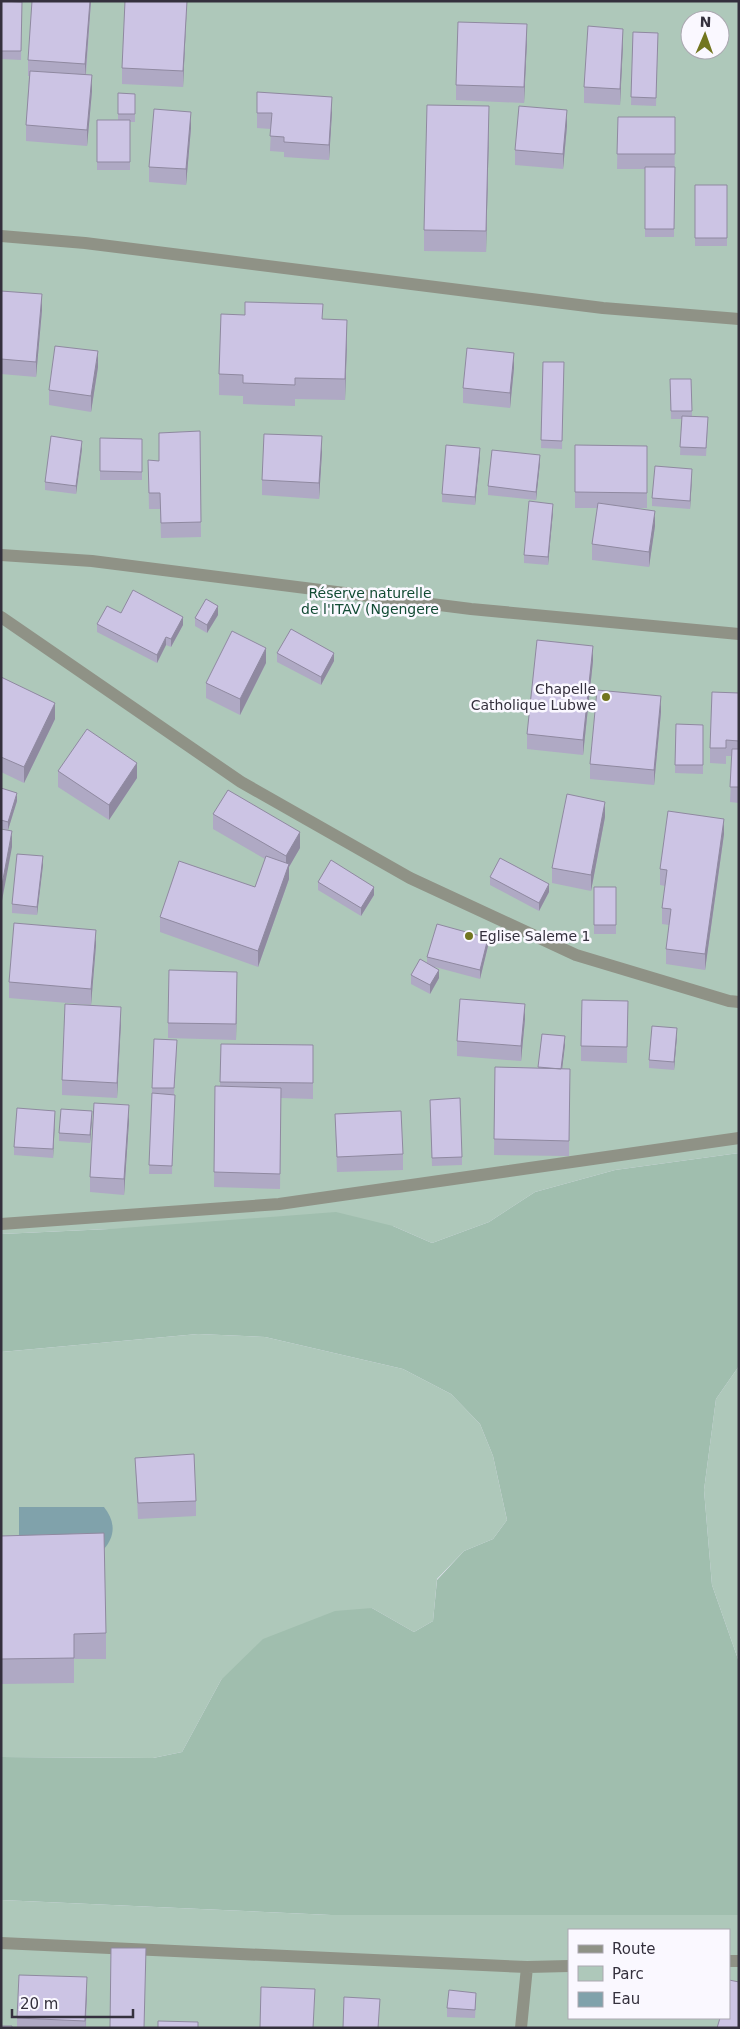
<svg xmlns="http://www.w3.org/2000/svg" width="740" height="2029" font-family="'DejaVu Sans',sans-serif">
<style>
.green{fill:#aec8ba;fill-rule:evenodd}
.forest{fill:#a0beae}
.water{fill:#80a2ab}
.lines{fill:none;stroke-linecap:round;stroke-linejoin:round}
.minor{stroke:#8f9286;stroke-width:12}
.wall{fill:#afa9c4}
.shaded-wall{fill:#8f89a0}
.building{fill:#ccc4e4;stroke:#8f89a0}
.poi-dot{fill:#72761f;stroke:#faf8ff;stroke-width:2}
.labels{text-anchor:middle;stroke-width:5;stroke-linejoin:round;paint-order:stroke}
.park-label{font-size:14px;fill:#124b34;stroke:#faf8ff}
.poi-label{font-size:14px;fill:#34303d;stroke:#faf8ff;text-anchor:end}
</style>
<rect width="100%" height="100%" fill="#eee9fd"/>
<path class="green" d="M1,1H739V1153L615,1170L535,1192L489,1222L432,1243L393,1226L109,1229L1,1234ZM690,20H720V50H690Z
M198,1334L265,1337L403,1369L451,1394L480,1424L493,1456L507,1520L493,1539L464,1551L437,1579L433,1621L414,1632L372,1608L221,1680L182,1752L153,1758L1,1757V1352Z
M739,1366V1662L712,1585L704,1490L716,1399Z
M1,1900L331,1915H739V2028H1ZM569,1930H729V2018H569Z"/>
<path class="forest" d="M739,1153V1366L716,1399L704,1490L712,1585L739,1662V1915H331L1,1900V1757L153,1758L182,1752L221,1680L263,1639L335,1611L372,1608L414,1632L433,1621L437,1580L464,1551L493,1539L507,1520L493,1456L480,1424L451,1394L403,1369L265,1337L198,1334L1,1352V1234L109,1229L336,1212L393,1226L432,1243L489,1222L535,1192L615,1170Z"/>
<path class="water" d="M19,1507H104C115,1521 116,1535 104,1549H19Z"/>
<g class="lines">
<path class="minor" d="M1,236L85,243L603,308L739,319
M1,555L92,561L471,609L739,634
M1,617L241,782L410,878L576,955L729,1001L739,1002
M1,1224L279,1204L739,1138
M1,1943L527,1967L569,1966
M729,1961H739
M521,2028L527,1967"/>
</g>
<path class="wall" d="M1,1L22,2L21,60L1,59Z
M91,1L86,75L92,91L87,146L26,141V125L29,76H28V60Z
M187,1L183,87L122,84V68Z
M633,32L658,33L656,106L631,105Z
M527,40L524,103L456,100V85Z
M623,44L620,105L584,103V87Z
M118,93L135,94V122H130V170H97V120H118Z
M332,112L329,160L284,157V152L270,151L271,129L257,128V113Z
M618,117H675L674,237H645V169H617Z
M567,126L563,169L515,165V150Z
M489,127L486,252L424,251V230Z
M191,128L186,185L149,182V167Z
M695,185H727V246H695Z
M1,291L42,310L36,377L1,374Z
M323,319L347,341L345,400L295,399V406L243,404V396L219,395V374Z
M543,362H564L562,449L541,448Z
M98,367L91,412L49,405V390Z
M514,368L510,408L463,403V388Z
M670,379H691L692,416L708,425L706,456L680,455L682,419H671Z
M200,431L201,537L161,538L160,509H149L148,460L159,461Z
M100,438L142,439V480H100Z
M575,445L647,446V508H633L655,526L649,567L592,560V544L597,508H575Z
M82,449L76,494L45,490V482Z
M322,452L319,499L262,495V480Z
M480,457L475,505L442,502V494Z
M540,463L536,500L488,495V486Z
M692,477L690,509L652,506V498Z
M553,512L548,565L524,563V555Z
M121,613L183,625L171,647L166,645L157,663L97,632V624Z
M218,615L207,633L195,626V618Z
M277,653L334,661L321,685L277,662Z
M593,661L583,755L527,749V734Z
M266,663L240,715L206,698V683Z
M1,677L55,719L24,783L1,772Z
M739,693V803L730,802L732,756H726V764L710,763V748Z
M661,712L654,785L590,779V764Z
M676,724L703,725V774L675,773Z
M58,771L137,778L109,820L58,787Z
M1,788L17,801L8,830L1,828Z
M213,814L300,848L289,867V879L258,967L160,932V917L255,887L265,859L213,829Z
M605,817L591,891L552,883V868Z
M724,834L705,970L666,964V949L669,925L662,924V908L665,886L660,885V869Z
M43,865L37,915L12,913V904Z
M490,877L549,892L539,911L490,885Z
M318,882L374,895L361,916L318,890Z
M594,887H616V934H594Z
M96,945L91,1005L9,998V982Z
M488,946L480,979L435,967L439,978L430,994L411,984V975L427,963V957Z
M237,988L236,1040L168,1038V1023Z
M628,1001L627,1063L581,1061V1046Z
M525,1019L521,1061L457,1056V1041Z
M121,1022L117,1098L62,1095V1080Z
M542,1034L565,1045L562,1069L570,1084L569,1156L494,1155L495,1067L538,1068Z
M677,1036L674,1070L649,1068V1060Z
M221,1044L313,1045V1099L281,1098L280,1189L214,1187L215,1086H220Z
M177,1048L174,1095L172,1174H149L152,1088Z
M430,1108L462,1157V1165L432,1166Z
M335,1114L403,1154V1170L337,1172Z
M55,1119L53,1158L14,1155V1147Z
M92,1119L90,1143L59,1141V1133Z
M129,1121L124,1195L90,1192V1177Z
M135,1458L196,1501V1516L138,1519Z
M1,1536L106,1633V1659H74V1683L1,1684Z
M87,1992L86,2028H17V2018Z
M476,2001L475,2018L447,2017V2008Z"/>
<path class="shaded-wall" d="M90,1H91L85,79V64Z
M187,1L183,87V71Z
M527,24V40L524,103V87Z
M623,29V44L620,105V89Z
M92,75V91L87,146V130Z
M332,97V112L329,160V145Z
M489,106V127L486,252V231Z
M567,110V126L563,169V154Z
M191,112V128L186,185V169Z
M42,294V310L36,377V362Z
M347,320V341L345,400V379Z
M98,351V367L91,412V396Z
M514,353V368L510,408V393Z
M322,436V452L319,499V483Z
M82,441V449L76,494V486Z
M480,448V457L475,505V497Z
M540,455V463L536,500V492Z
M692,469V477L690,509V501Z
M553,504V512L548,565V557Z
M655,511V526L649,567V552Z
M218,606V615L207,633V625Z
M183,617V625L171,647V639Z
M166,637V645L157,663V655Z
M593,646V661L583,755V740Z
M266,648V663L240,715V699Z
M334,653V661L321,685V677Z
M661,696V712L654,785V770Z
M55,703V719L24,783V767Z
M137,763V778L109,820V805Z
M17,793V801L8,830V822Z
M605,802V817L591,891V875Z
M724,819V834L705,970V954Z
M12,831V847L1,906V890Z
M300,832V848L289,867V879L258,967V951L286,871V856Z
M43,856V865L37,915V907Z
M549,884V892L539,911V903Z
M374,887V895L361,916V908Z
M96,930V945L91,1005V989Z
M488,938V946L480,979V970Z
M439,970V978L430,994V985Z
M237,972V988L236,1040V1024Z
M525,1004V1019L521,1061V1046Z
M121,1007V1022L117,1098V1083Z
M677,1028V1036L674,1070V1062Z
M565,1036V1045L561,1078V1070Z
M129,1105V1121L124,1195V1179Z
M55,1111V1119L53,1158V1149Z
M92,1111V1119L90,1143V1135Z
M87,1977V1992L85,2028V2021Z"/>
<path class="building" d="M1,1L22,2L21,51H1Z
M32,1H90L85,64L28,60Z
M125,1H187L183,71L122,68Z
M458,22L527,24L524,87L456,85Z
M588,26L623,29L620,89L584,87Z
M633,32L658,33L656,98L631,97Z
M30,71L92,75L87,130L26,125Z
M257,92L332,97L329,145L284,142V137L270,136L272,113H257Z
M118,93L135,94V114H118Z
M427,105L489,106L486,231L424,230Z
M519,106L567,110L563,154L515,150Z
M154,109L191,112L186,169L149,167Z
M618,117H675V154H617Z
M97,120H130V162H97Z
M645,167H675L674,229H645Z
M695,185H727V238H695Z
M1,291L42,294L36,362L1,359Z
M245,302L323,304L322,319L347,320L345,379L295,378V385L243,383V375L219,374L221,314L245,315Z
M55,346L98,351L91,396L49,390Z
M467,348L514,353L510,393L463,388Z
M543,362H564L562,441L541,440Z
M670,379H691L692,411H671Z
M682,416L708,417L706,448L680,447Z
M200,431L201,522L161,523L160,493H149L148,460L159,461V433Z
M264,434L322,436L319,483L262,480Z
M51,436L82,441L76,486L45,482Z
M100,438L142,439V472L100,471Z
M446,445L480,448L475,497L442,494Z
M575,445L647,446V493L575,492Z
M492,450L540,455L536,492L488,486Z
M655,466L692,469L690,501L652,498Z
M529,501L553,504L548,557L524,555Z
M598,503L655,511L649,552L592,544Z
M133,590L183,617L171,639L166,637L157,655L97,624L107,606L121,613Z
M206,599L218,606L207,625L195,618Z
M291,629L334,653L321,677L277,653Z
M232,631L266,648L240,699L206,683Z
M537,640L593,646L583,740L527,734Z
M1,677L55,703L24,767L1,757Z
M597,690L661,696L654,770L590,764Z
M712,692L739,693V741L726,740V748H710Z
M676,724L703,725V765H675Z
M87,729L137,763L109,805L58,771Z
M732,749H739V787H730Z
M1,788L17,793L8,822L1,820Z
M228,790L300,832L286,856L213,814Z
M567,794L605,802L591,875L552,868Z
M668,811L724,819L705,954L666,949L671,909L662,908L667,870L660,869Z
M1,829L12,831L1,890Z
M17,854L43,856L37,907L12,904Z
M266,856L289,864L258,951L160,917L179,861L255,887Z
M500,858L549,884L539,903L490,877Z
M331,860L374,887L361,908L318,882Z
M594,887H616V925H594Z
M14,923L96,930L91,989L9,982Z
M437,924L488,938L480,970L427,957Z
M420,959L439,970L430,985L411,975Z
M169,970L237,972L236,1024L168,1023Z
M460,999L525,1004L521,1046L457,1041Z
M582,1000L628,1001L627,1047L581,1046Z
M65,1004L121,1007L117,1083L62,1080Z
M652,1026L677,1028L674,1062L649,1060Z
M542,1034L565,1036L561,1069L538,1067Z
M154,1039L177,1040L174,1088H152Z
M221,1044L313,1045V1083L220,1082Z
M495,1067L570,1069L569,1141L494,1139Z
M215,1086L281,1088L280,1174L214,1172Z
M152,1093L175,1095L172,1166L149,1165Z
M460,1098L462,1157L432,1158L430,1100Z
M94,1103L129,1105L124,1179L90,1177Z
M17,1108L55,1111L53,1149L14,1147Z
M61,1109L92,1111L90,1135L59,1133Z
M401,1111L403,1154L337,1157L335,1114Z
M194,1454L196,1501L138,1503L135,1458Z
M104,1533L106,1633L74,1634V1658L1,1659V1536Z
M111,1948H146L144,2028H110Z
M19,1975L87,1977L85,2021L17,2018Z
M729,1980L739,1982V2028H717L720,2018H729Z
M261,1987L315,1989L313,2028H260Z
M449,1990L476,1993L475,2010L447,2008Z
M344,1997L380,1999L378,2028H343Z
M158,2021L198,2022V2028H158Z
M1,2026H12V2028H1Z"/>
<g class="poi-dot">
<circle cx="606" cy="697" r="5"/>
<circle cx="469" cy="936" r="5"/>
</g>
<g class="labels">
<g class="park-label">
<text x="370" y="598">Réserve naturelle<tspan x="370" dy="16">de l'ITAV (Ngengere</tspan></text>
</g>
<g class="poi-label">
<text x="596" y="694">Chapelle<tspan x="596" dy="16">Catholique Lubwe</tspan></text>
<text x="479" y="941" text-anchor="start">Eglise Saleme 1</text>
</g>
</g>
<rect width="740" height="2029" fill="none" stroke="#34303d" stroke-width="5"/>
<rect x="568" y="1929" width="162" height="90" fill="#faf8ff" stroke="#aba8b1"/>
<rect x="578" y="1945" width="25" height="8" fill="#8f9286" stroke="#aba8b1"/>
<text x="612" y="1954" font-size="15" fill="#34303d">Route</text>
<rect x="578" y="1966" width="25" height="15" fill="#aec8ba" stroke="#aba8b1"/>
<text x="612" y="1979" font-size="15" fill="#34303d">Parc</text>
<rect x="578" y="1992" width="25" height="15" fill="#80a2ab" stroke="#aba8b1"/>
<text x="612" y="2004" font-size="15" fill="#34303d">Eau</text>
<g transform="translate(705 35) rotate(2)"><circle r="24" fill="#faf8ff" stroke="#aba8b1"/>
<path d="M0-4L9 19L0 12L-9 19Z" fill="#72761f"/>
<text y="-8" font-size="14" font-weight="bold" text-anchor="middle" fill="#34303d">N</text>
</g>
<path d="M12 2009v8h121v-8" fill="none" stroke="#34303d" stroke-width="2.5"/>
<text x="20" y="2009" font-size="15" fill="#34303d" stroke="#faf8ff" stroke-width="4" paint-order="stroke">20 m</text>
</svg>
